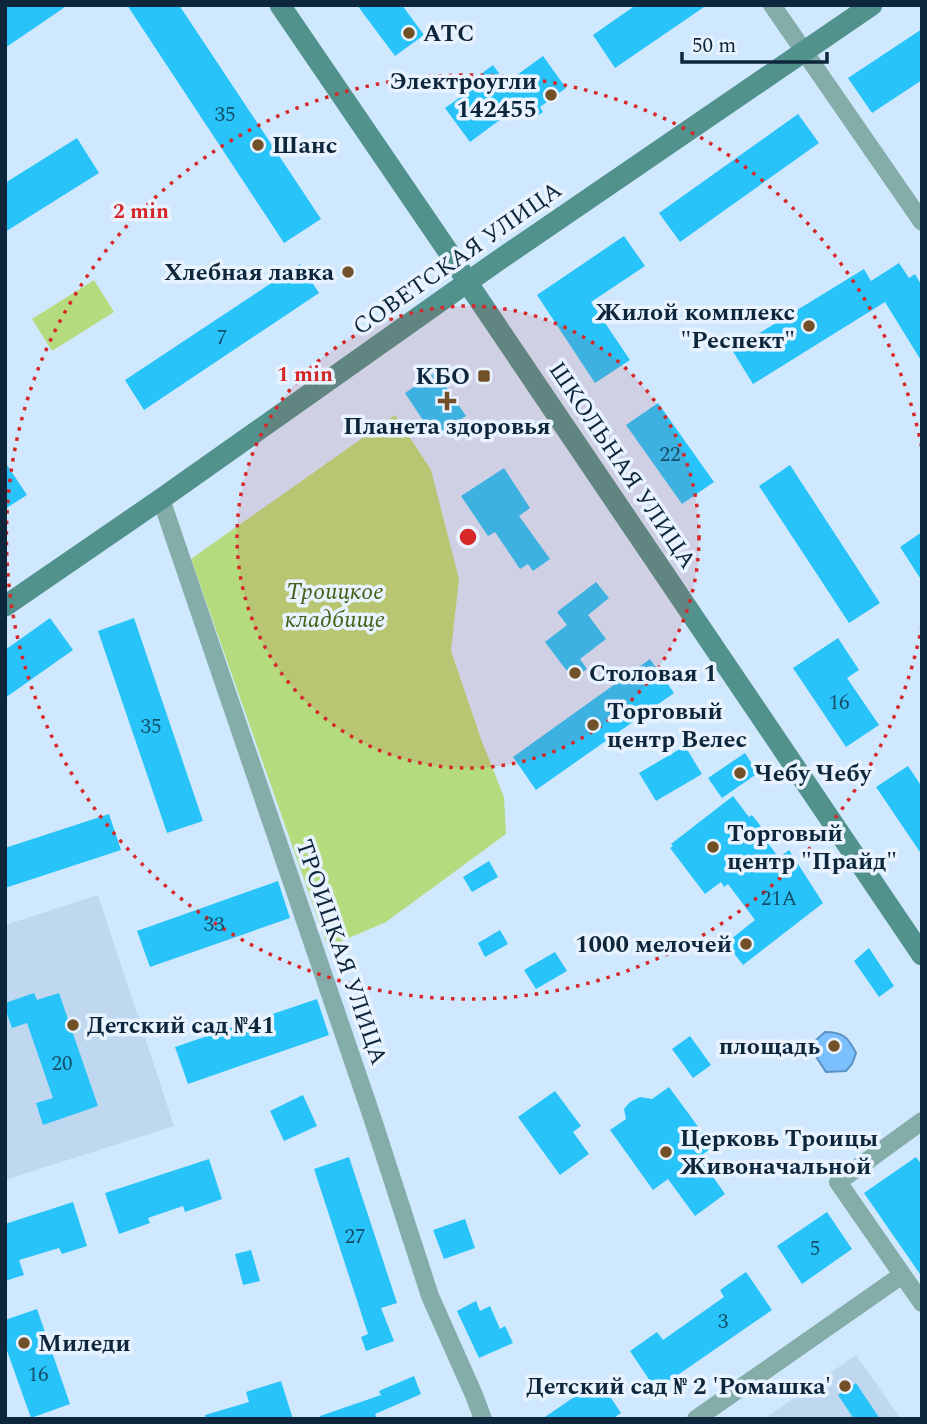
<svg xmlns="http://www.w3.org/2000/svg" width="927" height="1424" font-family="Spectral,serif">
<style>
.built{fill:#bfd8f0}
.green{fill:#b4dc7f}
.water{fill:#7cbffe;stroke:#5b91c4;stroke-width:2}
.building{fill:#28c4f9}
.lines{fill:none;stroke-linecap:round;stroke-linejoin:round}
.street{stroke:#84ada9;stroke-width:18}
.secondary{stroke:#51928c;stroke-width:21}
.ring{fill:none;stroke:#d62828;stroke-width:3.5;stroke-dasharray:3.5 7}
.poi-dot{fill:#725028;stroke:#e8f3ff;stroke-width:2.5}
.labels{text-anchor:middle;stroke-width:7;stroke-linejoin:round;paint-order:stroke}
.number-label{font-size:21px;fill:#144e6a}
.poi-label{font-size:24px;font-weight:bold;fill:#0e263b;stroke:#e8f3ff;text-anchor:start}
.street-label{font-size:24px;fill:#0e263b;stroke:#e8f3ff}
.park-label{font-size:24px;font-style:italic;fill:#456017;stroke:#e8f3ff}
.centre{fill:#d62828;stroke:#e8f3ff;stroke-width:3.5}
.ring-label{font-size:21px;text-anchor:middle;font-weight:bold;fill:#d62828;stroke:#e8f3ff;stroke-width:7;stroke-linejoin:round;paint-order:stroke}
</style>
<rect width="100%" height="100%" fill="#d0e8fe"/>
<path class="built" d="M98,895L174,1126L5,1180V925Z
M856,1355L901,1419H770L768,1416Z"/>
<path class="green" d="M94,280L114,312L52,351L32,319Z
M395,415L431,470L459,579L451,651L481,739L504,797L506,834L386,922L328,947L191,559Z"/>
<path class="water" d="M825,1032C843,1032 848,1037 856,1053L852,1064L846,1071L826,1072L815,1055V1041Z"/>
<path class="building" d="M5,5H68L5,48Z
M127,5H179L321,219L284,243Z
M357,5H402L424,35L395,56Z
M636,5H707L615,68L593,35Z
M922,29V80L872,113L848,78Z
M543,56L566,88L540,107L543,112L530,121L519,106L470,142L445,108L477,85L473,80L493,65L506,83Z
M798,114L819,143L680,242L659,213Z
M77,138L99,173L5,232V183Z
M624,236L645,266L591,302L630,360L595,383L537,295Z
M899,263L909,278L915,274L922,286V362L885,302L753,384L732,350L864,269L871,281Z
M300,264L319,293L144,410L125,380Z
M436,372L466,416L434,437L405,393Z
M658,403L714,482L682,504L626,425Z
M5,462L27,495L5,509Z
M790,465L880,603L849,623L759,486Z
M504,468L530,508L519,516L550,559L533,571L528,564L520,569L495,532L488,536L461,496Z
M922,532V581L900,547Z
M596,582L609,598L588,615L606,639L580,659L587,669L573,679L545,642L567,625L557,612Z
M50,618L73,650L5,698V650Z
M134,618L203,821L167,833L98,631Z
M838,638L859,670L847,678L879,725L846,747L793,668Z
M650,659L674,693L536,790L513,757Z
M685,746L702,774L656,801L639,773Z
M745,753L758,773L722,798L708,778Z
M908,766L922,787V855L876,787Z
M733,796L749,817L752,815L763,829L759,831L779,858L789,850L823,903L743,965L726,943L755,920L728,884L724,887L721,882L705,894L670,848L673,846L671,844Z
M109,814L121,850L5,888V848Z
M489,861L498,877L472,892L463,877Z
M278,881L290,918L150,967L137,931Z
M500,930L508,944L485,957L478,943Z
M869,948L894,986L879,997L854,961Z
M555,952L567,971L536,989L524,970Z
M34,993L37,1000L59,993L98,1106L43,1125L36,1103L53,1098L27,1023L12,1028L5,1008V1003Z
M317,999L329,1035L188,1084L175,1047Z
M690,1036L711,1065L693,1078L672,1049Z
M669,1087L713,1147L699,1157L725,1194L695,1216L668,1179L653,1190L610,1130L626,1119L624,1109L630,1102L640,1097L652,1099Z
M555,1091L581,1126L573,1132L589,1154L560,1175L518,1117Z
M303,1095L317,1126L284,1141L270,1111Z
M349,1157L397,1303L381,1308L394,1341L366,1351L361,1337L368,1334L314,1169Z
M916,1157L922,1165V1277L864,1193Z
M209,1159L222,1199L185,1212L183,1206L148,1218L150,1223L119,1234L105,1193Z
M73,1202L87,1246L62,1254L59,1248L19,1260L24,1275L5,1281V1224Z
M827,1212L852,1249L802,1284L777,1246Z
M465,1219L475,1248L444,1259L433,1230Z
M251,1250L260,1281L243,1285L235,1254Z
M746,1272L772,1310L656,1390L630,1351L657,1332L663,1340L724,1297L720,1290Z
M476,1301L480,1311L490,1306L500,1329L505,1326L513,1343L479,1358L457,1311Z
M37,1309L70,1404L31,1418L5,1345V1320Z
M414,1376L421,1394L375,1414L377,1419H320V1416L381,1395L379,1391Z
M599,1380L621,1413L612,1419H542Z
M281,1381L293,1419H205V1415L249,1402L246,1392Z
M856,1383L880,1419H854L838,1395Z"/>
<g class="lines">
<path class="street" d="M772,5L922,222
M161,499L372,1117L430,1296L474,1395L483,1419
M922,1121L838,1182L922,1303
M696,1419L902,1275"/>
<path class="secondary" d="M280,5L456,263L467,282L922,955
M5,606L161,499L499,260L872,5"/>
</g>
<circle cx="468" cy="537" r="231" fill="#d62828" fill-opacity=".12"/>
<g class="ring">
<circle cx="468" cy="537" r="231"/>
<path d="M922 625A462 462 0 1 1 922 449"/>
</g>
<g class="poi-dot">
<circle cx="409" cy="33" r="7"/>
<circle cx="551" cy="95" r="7"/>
<circle cx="258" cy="145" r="7"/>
<circle cx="348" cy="272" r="7"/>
<circle cx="809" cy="326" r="7"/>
<rect x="477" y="369" width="14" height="14" rx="3.5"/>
<path d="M443.5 390.5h7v7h7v7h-7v7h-7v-7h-7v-7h7z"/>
<circle cx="575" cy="673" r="7"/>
<circle cx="593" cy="725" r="7"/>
<circle cx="740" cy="773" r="7"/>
<circle cx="713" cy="847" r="7"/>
<circle cx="746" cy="944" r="7"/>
<circle cx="73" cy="1025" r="7"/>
<circle cx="834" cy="1046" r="7"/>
<circle cx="666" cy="1152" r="7"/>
<circle cx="24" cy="1343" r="7"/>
<circle cx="845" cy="1386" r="7"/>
</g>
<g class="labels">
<g class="number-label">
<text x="225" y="121">35</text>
<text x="222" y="344">7</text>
<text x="670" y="461">22</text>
<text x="839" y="709">16</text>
<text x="151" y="733">35</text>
<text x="779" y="905">21А</text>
<text x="214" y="931">33</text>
<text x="62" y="1070">20</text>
<text x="355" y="1243">27</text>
<text x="815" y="1255">5</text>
<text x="723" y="1328">3</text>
<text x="38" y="1381">16</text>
</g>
<g class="poi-label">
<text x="423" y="41">АТС</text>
<text x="537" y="89" text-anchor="end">Электроугли<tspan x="537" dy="28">142455</tspan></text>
<text x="272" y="153">Шанс</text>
<text x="334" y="280" text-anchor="end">Хлебная лавка</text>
<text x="795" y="320" text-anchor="end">Жилой комплекс<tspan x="795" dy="28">"Респект"</tspan></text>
<text x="470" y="384" text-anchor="end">КБО</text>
<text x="447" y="434" text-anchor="middle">Планета здоровья</text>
<text x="589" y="681">Столовая 1</text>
<text x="607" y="719">Торговый<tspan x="607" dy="28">центр Велес</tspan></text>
<text x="754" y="781">Чебу Чебу</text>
<text x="727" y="841">Торговый<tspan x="727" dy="28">центр "Прайд"</tspan></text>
<text x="732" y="952" text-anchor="end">1000 мелочей</text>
<text x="87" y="1033">Детский сад №41</text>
<text x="820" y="1054" text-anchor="end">площадь</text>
<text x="680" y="1146">Церковь Троицы<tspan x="680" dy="28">Живоначальной</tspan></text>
<text x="38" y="1351">Миледи</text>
<text x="831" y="1394" text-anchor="end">Детский сад № 2 'Ромашка'</text>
</g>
<g class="street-label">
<text transform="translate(457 258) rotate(-35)" y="8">СОВЕТСКАЯ УЛИЦА</text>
<text transform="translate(623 465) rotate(56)" y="8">ШКОЛЬНАЯ УЛИЦА</text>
<text transform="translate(342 952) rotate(71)" y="8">ТРОИЦКАЯ УЛИЦА</text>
</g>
<g class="park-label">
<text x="335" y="599">Троицкое<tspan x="335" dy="28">кладбище</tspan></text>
</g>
</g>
<circle cx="468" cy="537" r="10" class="centre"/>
<g class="ring-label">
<text x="141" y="218">2 min</text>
<text x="305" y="381">1 min</text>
</g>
<rect width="927" height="1424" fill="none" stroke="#0e263b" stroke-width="14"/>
<path d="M682 52v10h145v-10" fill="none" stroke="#0e263b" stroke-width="3.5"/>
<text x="692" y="52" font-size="21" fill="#0e263b" stroke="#e8f3ff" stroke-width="5" paint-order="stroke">50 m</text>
</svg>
